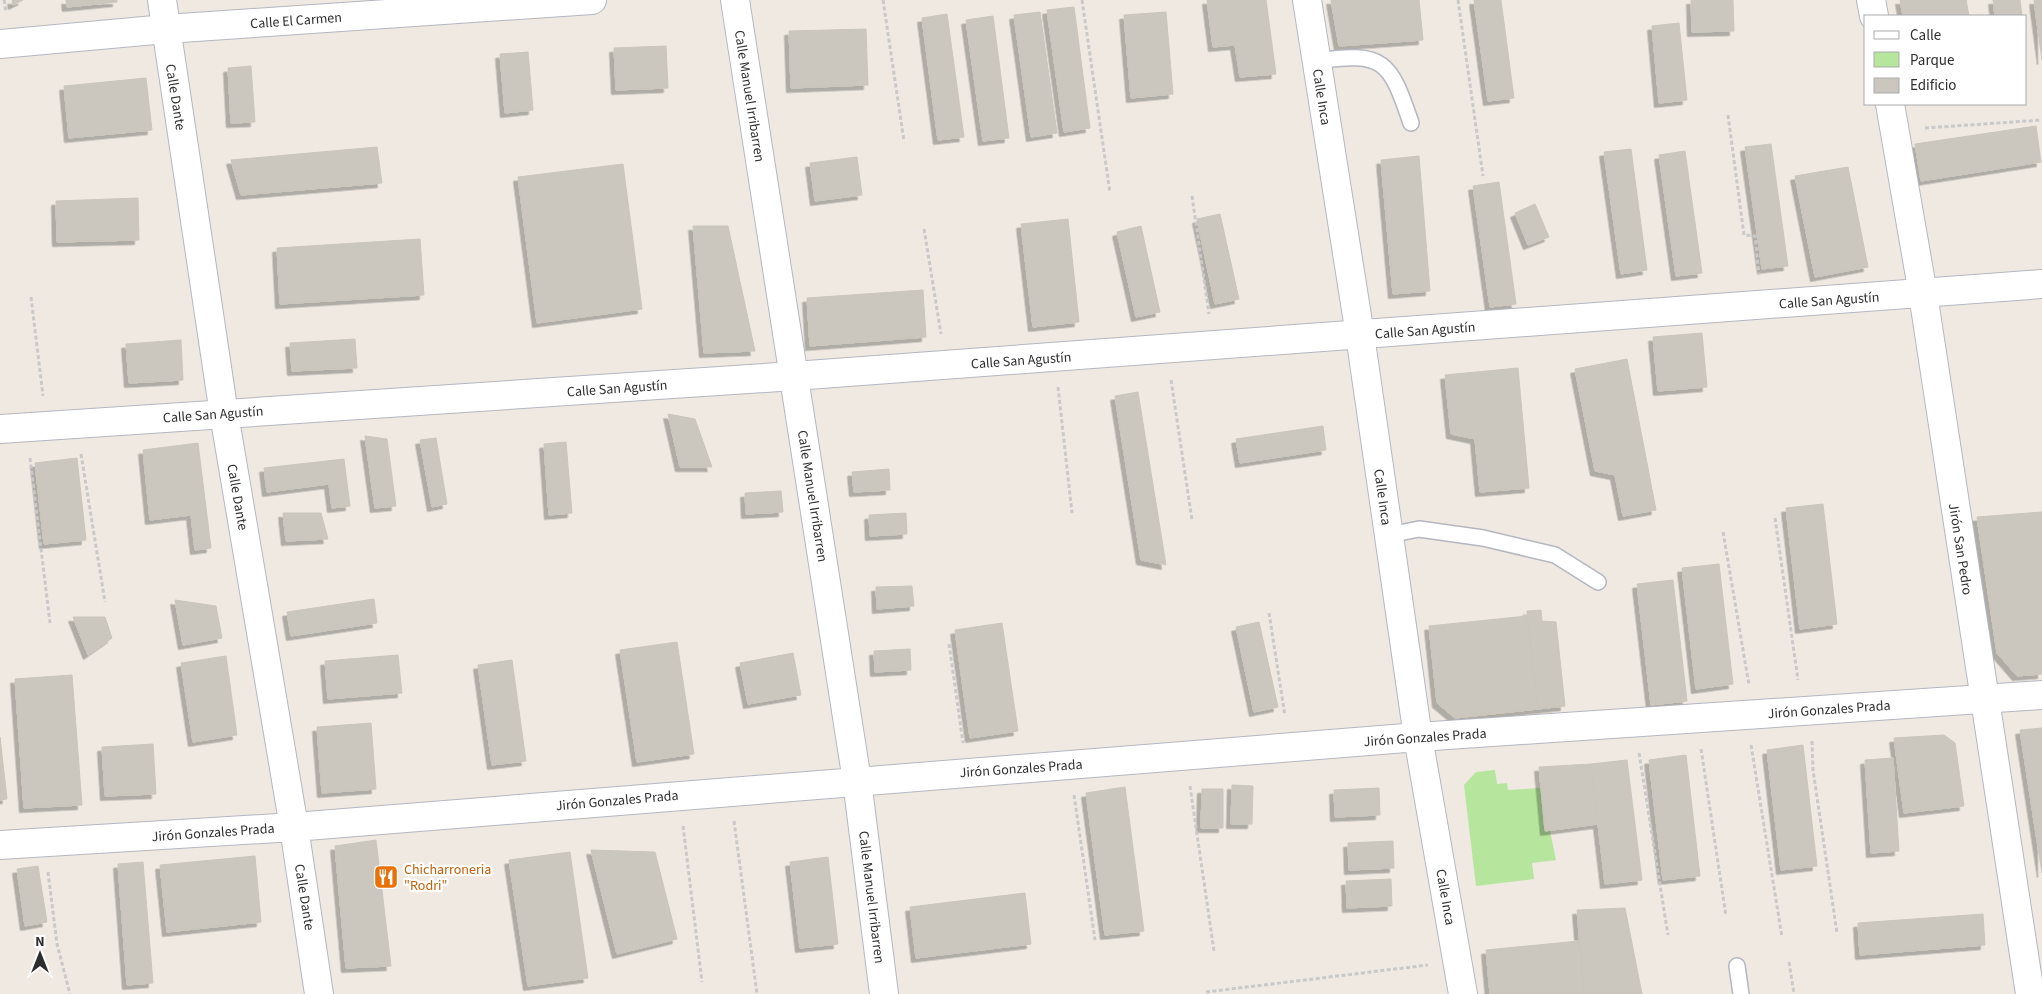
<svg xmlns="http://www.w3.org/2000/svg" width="2042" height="994" font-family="'Source Sans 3',sans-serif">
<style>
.green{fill:#b6e59e}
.building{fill:#cbc7bf;stroke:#cbc5ba;filter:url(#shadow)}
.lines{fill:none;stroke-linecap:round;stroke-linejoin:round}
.lane-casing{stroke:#b4b7c1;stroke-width:18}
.street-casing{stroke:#b4b7c1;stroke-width:30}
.path{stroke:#c9c9c9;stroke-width:3;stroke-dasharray:4 2.5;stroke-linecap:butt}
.lane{stroke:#fff;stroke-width:15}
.street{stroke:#fff;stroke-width:28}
.labels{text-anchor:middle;stroke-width:4.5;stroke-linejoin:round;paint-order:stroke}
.street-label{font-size:14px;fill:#2e2e2e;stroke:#fff}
.food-label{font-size:14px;fill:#c56008;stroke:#fff;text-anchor:start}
</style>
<defs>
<filter id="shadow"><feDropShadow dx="-4.5" dy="4.5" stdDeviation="0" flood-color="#0004"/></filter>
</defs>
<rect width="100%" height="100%" fill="#efe9e1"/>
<path class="green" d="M1495,770L1497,784L1507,783L1508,790L1541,788L1556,860L1532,863L1534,879L1476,886L1464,785L1476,772Z"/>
<path class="building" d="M12,0H23L13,5Z
M66,0H117V2L67,7Z
M1207,0H1266L1276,74L1240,77L1235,45L1213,47Z
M1331,0H1419L1423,40L1339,46Z
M1474,0H1501L1514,98L1488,101Z
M1691,0H1733L1734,31L1692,32Z
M1900,0H1966L1969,16H1903Z
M1993,0H2020L2022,16H1995Z
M2034,0H2042V60Z
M1074,7L1090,128L1064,132L1047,10Z
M1040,12L1057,133L1031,137L1014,15Z
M1166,12L1173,94L1131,98L1124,15Z
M947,14L964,137L938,140L922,18Z
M993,16L1009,138L983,141L966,20Z
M1679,23L1687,100L1659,103L1652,26Z
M866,29L868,85L791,88L789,31Z
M666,46L668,88L616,90L614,48Z
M528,52L533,110L505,113L500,54Z
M251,66L255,122L231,123L228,68Z
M146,78L152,130L69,138L64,86Z
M2036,126L2041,162L1921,181L1915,144Z
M1771,144L1788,266L1762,269L1745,147Z
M377,147L382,183L241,195L231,160Z
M1631,149L1647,270L1621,274L1604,152Z
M1685,151L1702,273L1676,276L1659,155Z
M1419,156L1430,291L1393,294L1381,160Z
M857,157L862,195L815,201L810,163Z
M623,164L642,309L537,323L518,177Z
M1848,167L1868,267L1815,277L1795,176Z
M1499,182L1516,304L1490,307L1473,186Z
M138,198L139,240L57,242L56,201Z
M1535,204L1549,237L1528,245L1515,213Z
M1220,214L1239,299L1215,304L1197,219Z
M1068,219L1079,322L1033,327L1021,224Z
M693,226H728L755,351L704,353Z
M1141,226L1160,312L1136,317L1117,232Z
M420,239L424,295L280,304L277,248Z
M923,290L926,337L810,346L807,298Z
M1702,333L1707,387L1658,391L1653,337Z
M355,339L357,368L292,371L290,343Z
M181,340L183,380L129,383L126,344Z
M1627,359L1656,510L1623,516L1615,475L1595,471L1575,369Z
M1518,368L1529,488L1480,492L1475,439L1451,434L1445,375Z
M1138,392L1166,565L1141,560L1115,396Z
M668,414L695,419L712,467H680Z
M1323,426L1326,450L1240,463L1236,439Z
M365,436L387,439L396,506L375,508Z
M436,438L447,504L432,507L420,440Z
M566,442L572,513L549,515L544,444Z
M198,443L211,548L195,550L191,515L150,520L143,450Z
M77,458L86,540L44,544L35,463Z
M344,459L350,506L332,508L329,484L267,492L264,468Z
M889,469L890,490L854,492L852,472Z
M781,491L783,512L746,514L745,493Z
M1823,504L1837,624L1800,629L1786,508Z
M2042,512V674L2017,676L1997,653L1977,517Z
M283,513H321L328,539L286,541Z
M906,513L907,534L870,536L869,515Z
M1719,564L1733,684L1696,689L1682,568Z
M1673,580L1687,701L1651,705L1637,584Z
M912,586L914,606L877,609L876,587Z
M374,599L377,623L291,636L287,612Z
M175,600L216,606L222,638L183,645Z
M1541,610L1542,621L1556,622L1565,706L1538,709L1527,611Z
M1527,616L1538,709L1455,718L1437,703L1429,626Z
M73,617H105L112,638L88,655Z
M1259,622L1278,707L1254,712L1236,627Z
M1002,623L1018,731L970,738L955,630Z
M677,642L694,754L637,762L620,650Z
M910,649L911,670L875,672L874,651Z
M793,653L801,695L748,704L740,663Z
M398,655L402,693L328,699L325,661Z
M226,656L237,735L193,742L181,663Z
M512,660L526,761L492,765L478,665Z
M72,675L82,805L24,808L15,679Z
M371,723L376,789L322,793L317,727Z
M2042,728V873L2020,730Z
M1944,735L1955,743L1964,806L1904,813L1894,738Z
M0,737L7,799L0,800Z
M153,744L156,794L105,796L102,747Z
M1803,745L1817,866L1781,870L1767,750Z
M1686,755L1700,876L1663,880L1649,760Z
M1893,758L1899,851L1871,853L1865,760Z
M1627,760L1642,880L1605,884L1591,764Z
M1591,764L1598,824L1545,831L1539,767Z
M1232,785L1253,786L1252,824H1231Z
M1125,787L1144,931L1105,935L1086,793Z
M1379,788L1380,815L1335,817L1334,790Z
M1202,789H1223V828H1201Z
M376,840L391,966L346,968L335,846Z
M1393,841L1394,868L1349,870L1348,843Z
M591,850L655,852L677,939L617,954Z
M570,852L588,978L528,986L509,860Z
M255,856L261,922L167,932L160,865Z
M828,857L838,944L800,948L790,862Z
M143,862L153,983L127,985L118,864Z
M38,866L47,922L25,926L17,869Z
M1391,879L1392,906L1347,908L1346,881Z
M1025,893L1031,944L916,958L910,907Z
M1625,908L1642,994H1584L1577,910Z
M1983,914L1985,945L1860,955L1858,923Z
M1579,941L1584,994H1490L1486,950Z"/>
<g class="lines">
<defs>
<path id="lane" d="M1317,61C1384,51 1390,61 1411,123
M1389,535L1419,529L1483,538L1555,555L1598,582
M1737,966L1741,994"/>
<path id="street" d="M162,0L224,414L294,827L319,994
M735,0L857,781L884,994
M1307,0L1360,335L1418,737L1463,994
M1871,0L1874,16
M0,44L166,29L592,0
M1890,104L1923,294L2030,994
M0,429L794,376L2042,284
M0,845L294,827L1418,737L2042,695"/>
</defs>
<use href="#lane" class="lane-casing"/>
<use href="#street" class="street-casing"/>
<path class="path" d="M4,0L6,12
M883,0L904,141
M1082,0L1110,193
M1458,0L1483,176
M1728,115L1744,235L1755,236L1759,275
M1925,128L2042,120
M1192,196L1209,314
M924,229L941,334
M31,297L43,396
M1171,380L1192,520
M1058,387L1072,513
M81,454L105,602
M30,458L50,623
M1775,518L1798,680
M1723,532L1749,685
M1269,613L1285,716
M949,644L963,743
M1812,741L1813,770L1837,933
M1751,745L1782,937
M1701,749L1726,916
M1639,753L1668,935
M1190,786L1214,951
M1074,795L1095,940
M734,821L757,994
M683,826L702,982
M48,872L57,944L70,994
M1789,962L1794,994
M1206,992L1428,965"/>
<use href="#lane" class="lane"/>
<use href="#street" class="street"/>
</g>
<defs>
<symbol id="restaurant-square" viewBox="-11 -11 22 22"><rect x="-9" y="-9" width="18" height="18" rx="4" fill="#e8710a" stroke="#fff"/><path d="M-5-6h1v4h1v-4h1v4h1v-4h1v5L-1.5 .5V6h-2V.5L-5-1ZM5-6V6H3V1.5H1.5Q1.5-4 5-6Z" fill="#fff"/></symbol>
</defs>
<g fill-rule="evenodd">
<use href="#restaurant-square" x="372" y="863" width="28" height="28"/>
</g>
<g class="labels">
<g class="street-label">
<text transform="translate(296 20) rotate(-4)" y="5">Calle El Carmen</text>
<text transform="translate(750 96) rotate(81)" y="5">Calle Manuel Irribarren</text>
<text transform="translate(176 97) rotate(81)" y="5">Calle Dante</text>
<text transform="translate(1322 97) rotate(81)" y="5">Calle Inca</text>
<text transform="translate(1829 300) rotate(-4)" y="5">Calle San Agustín</text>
<text transform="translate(1425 330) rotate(-4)" y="5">Calle San Agustín</text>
<text transform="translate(1021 360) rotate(-4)" y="5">Calle San Agustín</text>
<text transform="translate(617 388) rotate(-4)" y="5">Calle San Agustín</text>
<text transform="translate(213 414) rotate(-4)" y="5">Calle San Agustín</text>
<text transform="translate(813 496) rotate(81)" y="5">Calle Manuel Irribarren</text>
<text transform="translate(238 497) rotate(80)" y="5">Calle Dante</text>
<text transform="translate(1383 497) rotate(82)" y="5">Calle Inca</text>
<text transform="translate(1961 549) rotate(81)" y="5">Jirón San Pedro</text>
<text transform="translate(1829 709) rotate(-4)" y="5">Jirón Gonzales Prada</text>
<text transform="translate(1425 737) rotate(-4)" y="5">Jirón Gonzales Prada</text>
<text transform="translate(1021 768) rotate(-4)" y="5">Jirón Gonzales Prada</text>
<text transform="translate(617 800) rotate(-5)" y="5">Jirón Gonzales Prada</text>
<text transform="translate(213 832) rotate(-4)" y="5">Jirón Gonzales Prada</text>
<text transform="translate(305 897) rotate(81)" y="5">Calle Dante</text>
<text transform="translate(872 897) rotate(83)" y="5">Calle Manuel Irribarren</text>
<text transform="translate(1446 897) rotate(80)" y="5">Calle Inca</text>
</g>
<g class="food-label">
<text x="404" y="874">Chicharroneria<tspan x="404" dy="16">"Rodri"</tspan></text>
</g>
</g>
<rect x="1864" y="15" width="162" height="90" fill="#ffffff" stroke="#ababab"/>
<rect x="1874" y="31" width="25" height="8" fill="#ffffff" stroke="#ababab"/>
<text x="1910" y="40" font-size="15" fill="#2e2e2e">Calle</text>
<rect x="1874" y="52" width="25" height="15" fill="#b6e59e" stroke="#ababab"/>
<text x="1910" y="65" font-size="15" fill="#2e2e2e">Parque</text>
<rect x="1874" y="78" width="25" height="15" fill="#cbc7bf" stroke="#ababab"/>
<text x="1910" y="90" font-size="15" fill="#2e2e2e">Edificio</text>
<g transform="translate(40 954)" stroke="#ffffff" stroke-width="4" paint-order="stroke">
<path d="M0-4L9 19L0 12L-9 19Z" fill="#2e2e2e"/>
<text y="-8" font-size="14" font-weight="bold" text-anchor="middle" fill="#2e2e2e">N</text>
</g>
</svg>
